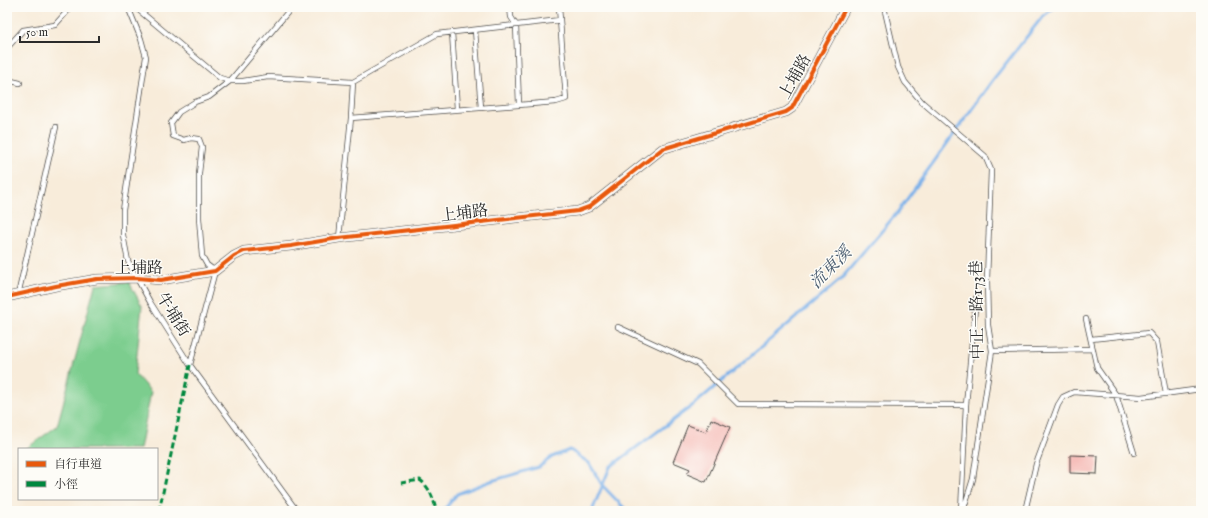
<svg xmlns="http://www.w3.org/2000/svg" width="1208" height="518" font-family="'IM FELL English','Noto Serif TC',serif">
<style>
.green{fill:#7bcd8e;stroke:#537c5c}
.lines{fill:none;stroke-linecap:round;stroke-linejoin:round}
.stream{stroke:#7bb1e9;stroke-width:3}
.building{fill:#f4ada9}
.service-casing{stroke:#4a4845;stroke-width:6}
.minor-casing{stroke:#4a4845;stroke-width:10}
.service{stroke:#fff;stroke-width:4.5}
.minor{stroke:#fff;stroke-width:9}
.quiet{stroke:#00873e;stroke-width:3;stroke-dasharray:6 3;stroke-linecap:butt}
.cycleway-casing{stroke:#fdfcf7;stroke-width:6}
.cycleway{stroke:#e8590c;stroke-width:4}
.labels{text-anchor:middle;stroke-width:3;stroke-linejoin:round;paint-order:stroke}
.street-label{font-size:16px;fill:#2b2b2b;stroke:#fdfcf7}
.water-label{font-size:17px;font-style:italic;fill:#475a6e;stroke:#fdfcf7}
</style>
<rect width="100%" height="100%" fill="#fdfcf7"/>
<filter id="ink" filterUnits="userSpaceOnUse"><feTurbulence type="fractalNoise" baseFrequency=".025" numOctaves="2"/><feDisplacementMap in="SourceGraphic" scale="8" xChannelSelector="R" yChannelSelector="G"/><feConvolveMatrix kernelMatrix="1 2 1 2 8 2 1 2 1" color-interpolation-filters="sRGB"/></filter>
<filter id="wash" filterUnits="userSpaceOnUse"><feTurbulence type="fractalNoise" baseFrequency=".012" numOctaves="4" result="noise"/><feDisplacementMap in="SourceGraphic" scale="16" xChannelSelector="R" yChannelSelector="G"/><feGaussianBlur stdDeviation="0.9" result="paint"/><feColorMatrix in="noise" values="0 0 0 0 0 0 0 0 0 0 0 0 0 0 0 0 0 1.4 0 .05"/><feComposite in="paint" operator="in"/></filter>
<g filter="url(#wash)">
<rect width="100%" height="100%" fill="#f8ecda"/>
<path class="green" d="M129,282L142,306L135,374L151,392L140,449H28L27,448L57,426L95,285Z"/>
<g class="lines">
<path class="stream" d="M443,511L457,494L491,481L539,467L552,457L570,450L589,463L602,485L627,511
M592,511L610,467L696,403L841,279L897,213L992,81L1043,16L1055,7"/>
</g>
<g id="blocks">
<path class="building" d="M711,419L730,427L706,482L687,474L690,469L673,462L688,425L706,432Z
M1070,455L1098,456L1097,474L1070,473Z"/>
</g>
</g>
<g filter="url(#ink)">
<use href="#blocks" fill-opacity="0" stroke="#4a4845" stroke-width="1"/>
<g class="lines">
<defs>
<path id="service" d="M128,7L141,39L146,57L123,210V235L128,261L133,271L150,302L190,365L297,511
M135,7L220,78L230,81H243L268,77L353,82L437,34L560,20
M510,7L511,17L516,25L519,105
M884,7L898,67L905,82L922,102L985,156L991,170L987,280L988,325L992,351L973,479L963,511
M475,30L481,108
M452,32L457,109
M7,48L23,30L55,25L71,7
M7,80L20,83
M351,118L556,102L566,99L559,7
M339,238L351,118L353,82
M18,295L56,127
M1086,319L1097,368L1116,395L1134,453
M618,327L698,364L738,404L966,405L961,511
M1091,339L1149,333L1157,342L1166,394
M992,351L1093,349
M190,365L215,271L207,265L202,256L199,218V173L202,147L199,139L191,138L184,140L173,136L171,123L179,112L195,102L209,97L230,81L292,7
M966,405L976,298
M1025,511L1036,464L1058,405L1063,397L1074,392L1141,397L1201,389
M1201,511V510"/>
<path id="minor" d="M7,297L56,286L97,279L137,278L161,280L215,271L234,256L244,251L291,246L339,238L578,211L589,207L662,149L786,112L792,108L846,7"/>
</defs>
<use href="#service" class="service-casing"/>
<use href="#minor" class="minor-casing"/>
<use href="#service" class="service"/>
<use href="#minor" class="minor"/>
<path class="quiet" d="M401,483L420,480C428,486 432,495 435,505L431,511
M159,511L190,365"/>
<defs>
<path id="cycleway" d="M7,297L56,286L97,279L137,278L161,280L215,271L234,256L244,251L291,246L339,238L578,211L589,207L662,149L786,112L792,108L846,7"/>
</defs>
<use href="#cycleway" class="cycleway-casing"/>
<use href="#cycleway" class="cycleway"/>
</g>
</g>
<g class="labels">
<g class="street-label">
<text transform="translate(794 76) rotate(-61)" y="6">上埔路</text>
<text transform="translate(464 212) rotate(-7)" y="6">上埔路</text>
<text x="139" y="273">上埔路</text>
<text transform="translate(976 310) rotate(-91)" y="6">中正一路173巷</text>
<text transform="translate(174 314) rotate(58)" y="6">牛埔街</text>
</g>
<g class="water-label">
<text transform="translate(830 267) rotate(-45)" y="6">流東溪</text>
</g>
</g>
<rect width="1208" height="518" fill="none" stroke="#fdfcf7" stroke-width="24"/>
<rect x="18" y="448" width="140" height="52" fill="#fdfcf7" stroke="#a9a8a5"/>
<rect x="26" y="461" width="20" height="6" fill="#e8590c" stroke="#a9a8a5"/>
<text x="54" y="468" font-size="12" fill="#2b2b2b">自行車道</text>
<rect x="26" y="481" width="20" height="6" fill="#00873e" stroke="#a9a8a5"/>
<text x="54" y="488" font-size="12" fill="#2b2b2b">小徑</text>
<path d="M20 36v6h79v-6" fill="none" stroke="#2b2b2b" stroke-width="2"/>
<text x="26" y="36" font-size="12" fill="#2b2b2b" stroke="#fdfcf7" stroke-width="3" paint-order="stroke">50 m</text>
</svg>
